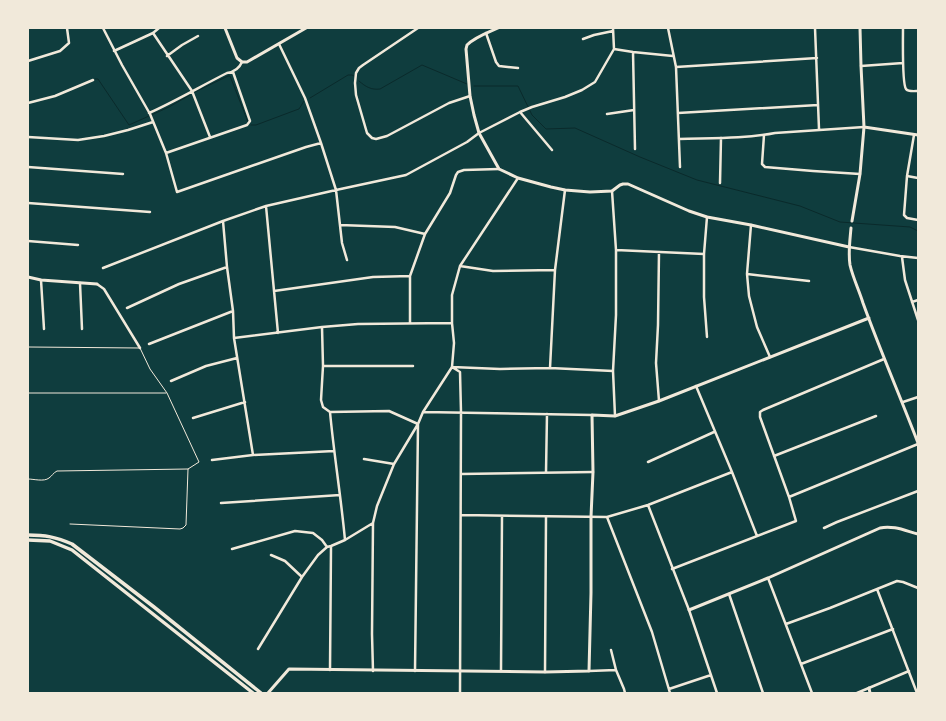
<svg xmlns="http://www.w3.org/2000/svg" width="946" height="721" font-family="Inter,sans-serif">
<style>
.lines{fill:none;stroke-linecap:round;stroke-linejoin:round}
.stream{stroke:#0a2a2b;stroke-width:1}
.service{stroke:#f1e9da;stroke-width:1}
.minor{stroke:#f1e9da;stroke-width:2.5}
.tertiary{stroke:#f1e9da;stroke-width:3}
.secondary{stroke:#f1e9da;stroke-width:3.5}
</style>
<rect width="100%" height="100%" fill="#0f3d3e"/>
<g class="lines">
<path class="stream" d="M95,79H98L129,125L169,107L190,95
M359,81C366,87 371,90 380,89L422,65L467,84
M474,86H518L532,115L546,129L575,128L640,157L697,180L800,206L840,222L910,227L918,231
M195,92L228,76H230L248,122
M310,98L348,75H352L354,76
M251,125H256L296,110L299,109L304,101"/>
<path class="service" d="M28,347L140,348L150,369L167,393L199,462L188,469L186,525L183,528L180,529L70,524
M28,393H166
M28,479C34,479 44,482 49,478C52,476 53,473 57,471L188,469"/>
<path class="minor" d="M103,28L122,65L150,114L166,153L177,192L306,147L321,143
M418,28L363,65L359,68L356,73L355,83L356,95L367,133L372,138L376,139L387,136L449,103L470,96
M668,28L676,67L680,167
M815,28L819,129
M903,28C903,37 902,84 906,89C908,92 915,91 918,91
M153,33L192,91L210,137
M486,33L496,62L499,66L518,68
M583,39L594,35L613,31
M279,44L305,98L321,143L336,190L342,243L347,260
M614,49L633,52L673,56
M114,51L153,33L159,28
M633,52L635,149
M167,56L182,45L198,36
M28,61L60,51L69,43L67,28
M861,66L903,63
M676,67L817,58
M28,103L55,96L93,80
M520,112L552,150
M149,113C176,101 201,86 227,73C234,72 239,69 242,62
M678,113L818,105
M607,114L634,110
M764,135L762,164L765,167L813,171L860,174
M914,135L907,176L904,215L907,218L918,220
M28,137L78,140L104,136L128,130L153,122
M679,139C711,138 744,139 775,133L864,127
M166,153L247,125L250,121L233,72
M28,167L123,174
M907,176L918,178
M720,183L721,138
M612,191L616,250V315L613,371L615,416
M28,203L150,212
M266,206L278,333
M223,221L227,267L233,311L234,338L253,455
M340,225L395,227L425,234
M751,225L747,274L749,296L757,327L770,357
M28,241L78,245
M849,247L900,256L918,258
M616,250L704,254
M902,257L905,280L918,320
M460,266L493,271L555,270
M103,268L223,221L266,206L336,190L406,175L467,142L479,133L520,112L532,107L565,97L582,90L595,82L614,49L613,28
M747,274L809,281
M41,280L44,329
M80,283L82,329
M97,284L104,289L140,348
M274,291L373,277L410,276
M912,302L918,300
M127,308L179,284L227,267
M410,323V276L425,234L450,193L456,175L458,172L464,170L499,169
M322,327L323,366L321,400L323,407L330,412C334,455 341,497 345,540
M707,337L704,297V254L707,217
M234,338L322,327L358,324L452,323
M149,344L233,311
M323,366H413
M452,367L460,372L461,412L460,693
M452,367L500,369L550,368L613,371
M550,368L555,270L565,190
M171,381L206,366L237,358
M696,386L732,472L757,536
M659,401L656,363L658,325L659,252
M903,402L918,397
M330,412L389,411L418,424L415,671
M423,412L592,415
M193,418L245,402
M774,456L876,416
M364,459L394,464
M212,460L253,455L334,451
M648,462L714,432
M546,472L547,414
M461,474L593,472
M789,497L918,444
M221,503L340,495
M648,505L689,610L717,693
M461,515L607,517L648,505L732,472
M607,517L652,632L670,693
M824,528L837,522L918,491
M232,549L295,531L313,533L322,540L327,547
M271,555L285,561L302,577
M672,569L796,521L789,497L760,417V412L763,410L884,359
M768,578L812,693
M877,589L917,693
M729,594L763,693
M786,624L830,608L897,581L903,582L918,588
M258,649L302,577L318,555L327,547L331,546L345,540L373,523
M611,650L616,670
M801,664L893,629
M330,670L331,547
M373,671L372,634L373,523L377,506L394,464L418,424L423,412L452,367L454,343L452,323V295L460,266L518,178
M501,671L502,516
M589,671L616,670L624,689L625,693
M545,672L546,517
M669,689L711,675
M857,693L909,671"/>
<path class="tertiary" d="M225,28L237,58L242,62H247L306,28
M498,28C487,33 475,37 467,45L466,49L470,96L474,115L479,133L499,169L518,178L551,187L565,190L590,192L612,191L620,185L623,184H628L689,211L707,217L751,225L849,247
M864,127L918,135
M852,221L860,174L864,127L861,66L860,28
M851,228C850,240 848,253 850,265C853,278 859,290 863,303C880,350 900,396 918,443
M28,277L41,280L97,284
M689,610L768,578L880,528C893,525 906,531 918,534
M869,688L870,693
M268,693L289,669L545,672L589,671L591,593V517L593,472L592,415L615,416L659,401L869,318"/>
<path class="secondary" d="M28,535C45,535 56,537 72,544L154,607L261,693
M28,540L50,541L72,550L253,693"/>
</g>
<rect width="946" height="721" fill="none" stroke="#f1e9da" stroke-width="58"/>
</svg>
